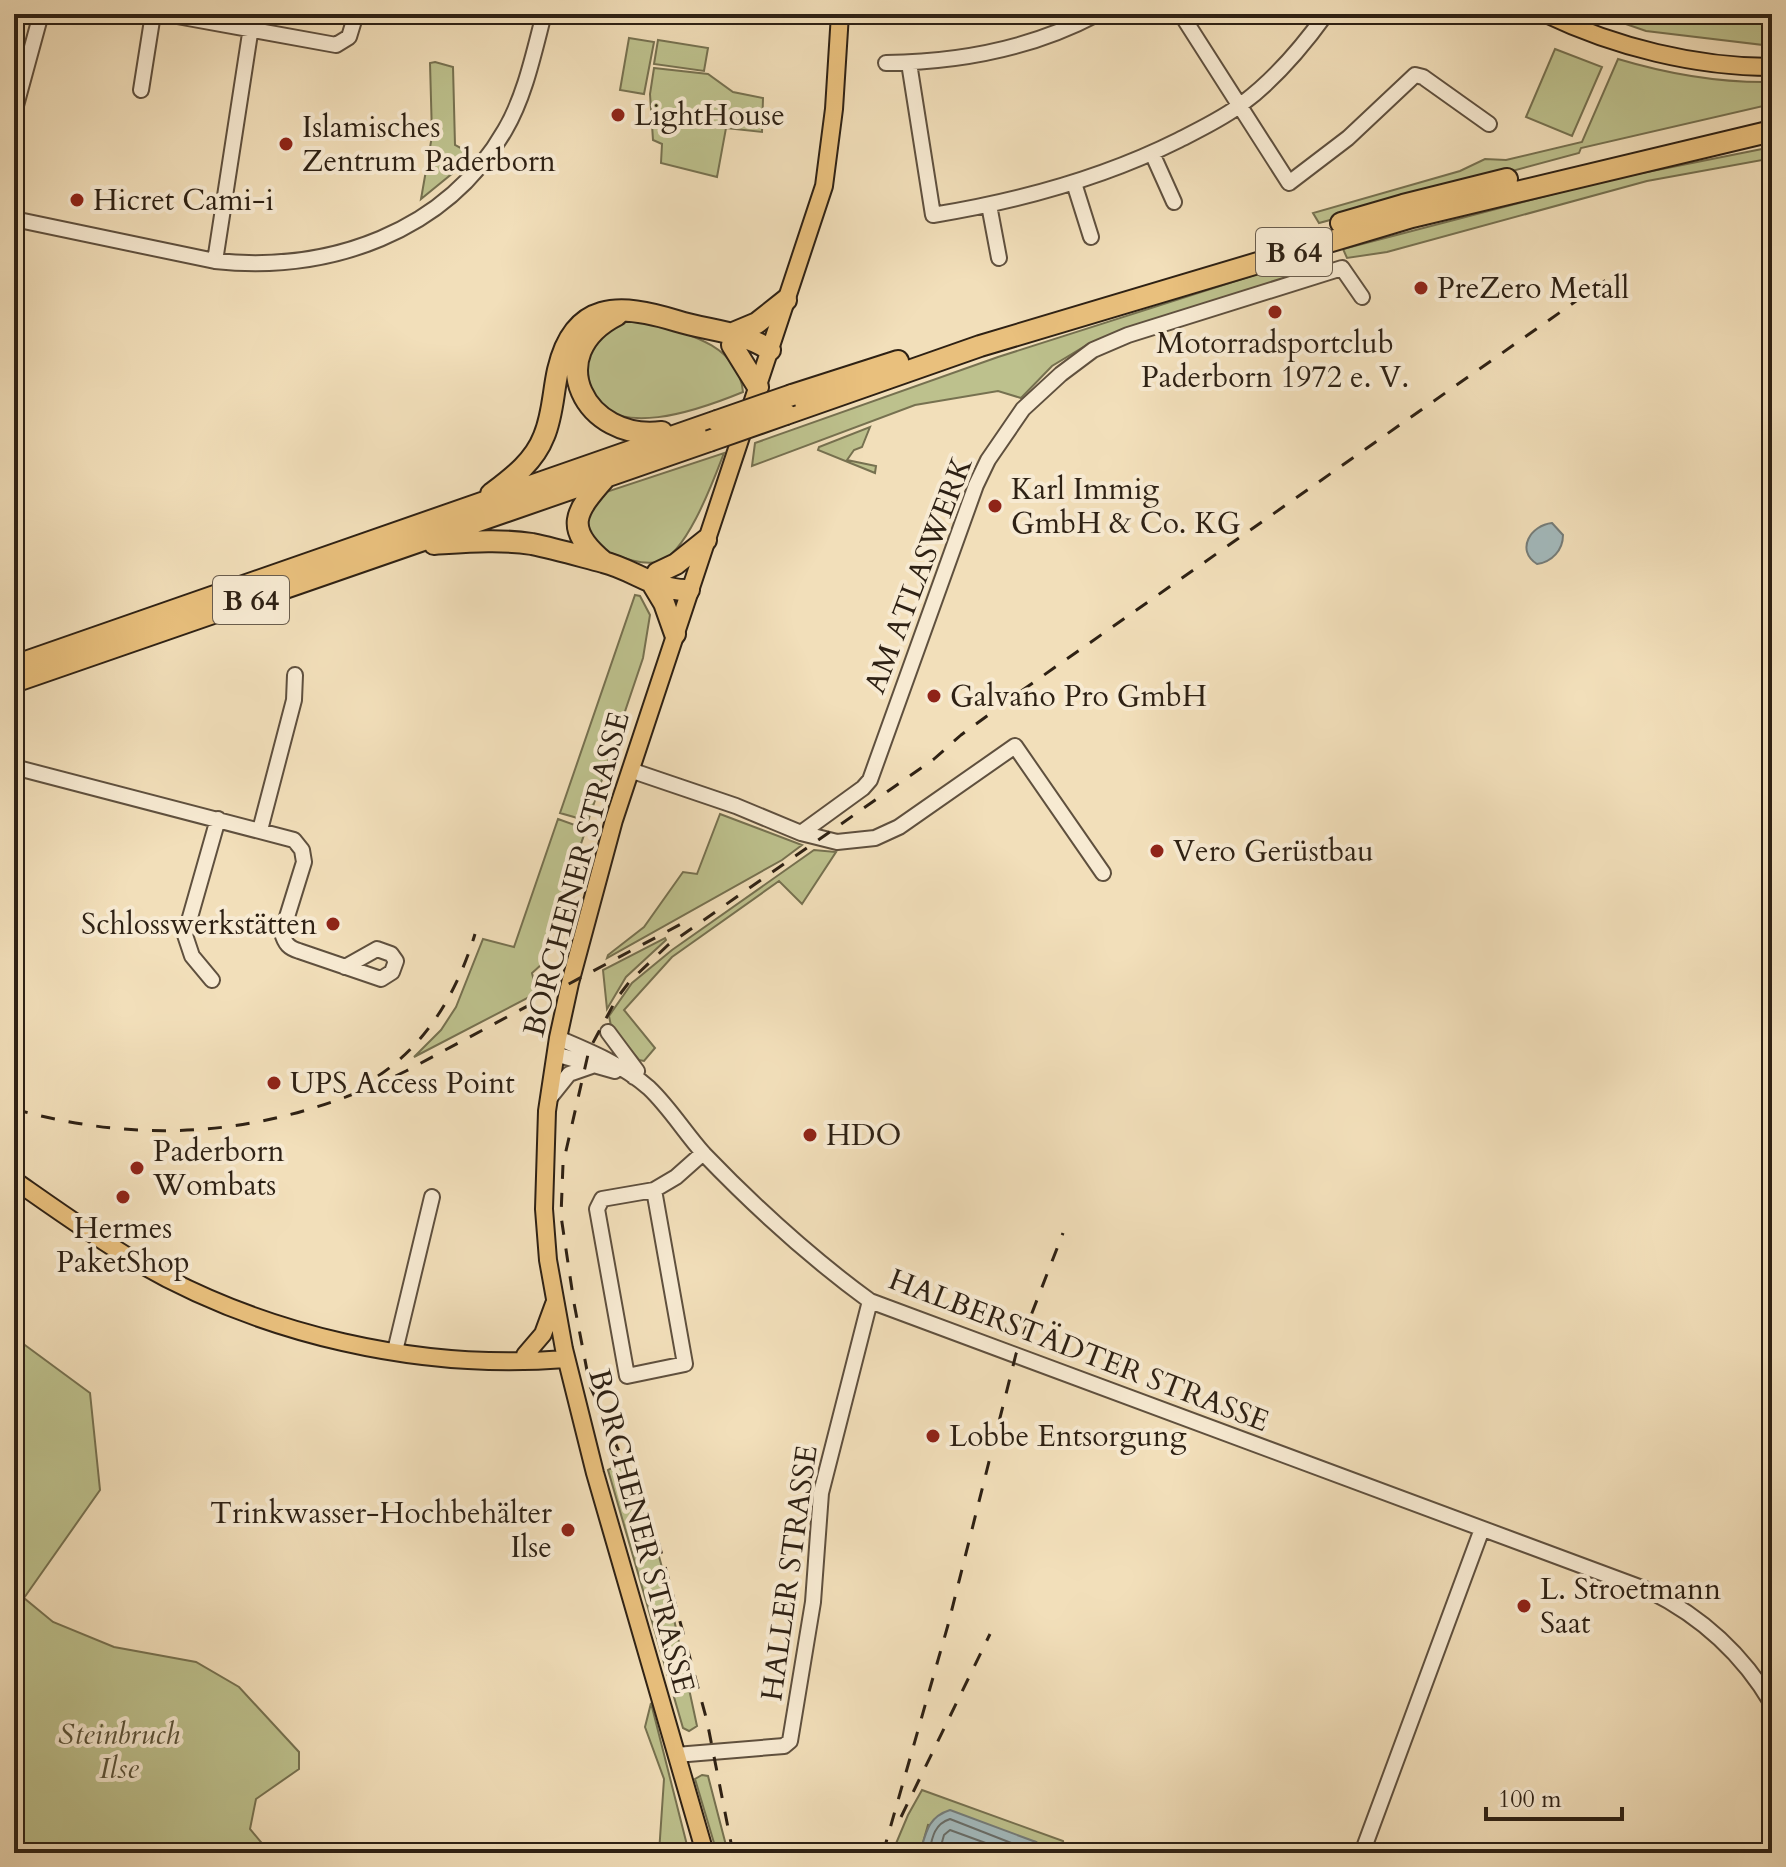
<svg xmlns="http://www.w3.org/2000/svg" width="1786" height="1867" font-family="Cardo,serif">
<style>
.green{fill:#bdc18d;stroke:#767150;stroke-width:2}
.water{fill:#a2b9bc;stroke:#747c79;stroke-width:2}
.lines{fill:none;stroke-linecap:round;stroke-linejoin:round}
.shore{stroke:#686d68;stroke-width:2}
.minor-casing{stroke:#5f503e;stroke-width:18}
.major-casing{stroke:#2e2114;stroke-width:20}
.highway-casing{stroke:#2e2114;stroke-width:24}
.minor{stroke:#f7ead2;stroke-width:14}
.major{stroke:#e9c07d;stroke-width:16}
.highway{stroke:#e9c07d;stroke-width:20}
.rail{stroke:#2e2114;stroke-width:3;stroke-dasharray:14 14;stroke-linecap:butt}
.highway-bridge-casing{stroke:#2e2114;stroke-width:24;stroke-linecap:butt}
.highway-bridge{stroke:#e9c07d;stroke-width:20}
.poi-dot{fill:#8f2418;stroke:#f7ead2;stroke-width:3}
.labels{text-anchor:middle;stroke-width:8;stroke-linejoin:round;paint-order:stroke}
.shield{fill:#f7ead2;stroke:#6a5d4d;stroke-width:2}
.shield-label{font-size:28px;font-weight:bold;fill:#2e2114}
.poi-label{font-size:30px;fill:#2e2114;stroke:#f7ead2;text-anchor:start}
.street-label{font-size:30px;fill:#2e2114;stroke:#f7ead2}
.park-label{font-size:30px;font-style:italic;fill:#595138;stroke:#f7ead2}
</style>
<rect width="100%" height="100%" fill="#f2dfba"/>
<filter id="stains"><feTurbulence type="fractalNoise" baseFrequency=".0025" numOctaves="4"/><feColorMatrix values="0 0 0 0 .2 0 0 0 0 .09 0 0 0 0 .02 0 0 0 .5 -.17"/></filter>
<radialGradient id="worn" r=".72"><stop offset=".6" stop-color="#630" stop-opacity="0"/><stop offset="1" stop-color="#630" stop-opacity=".3"/></radialGradient>
<path class="green" d="M1597,14H1651L1666,19L1669,14H1772V46L1646,31Z
M629,38L654,42L644,94L620,90Z
M658,40L708,48L704,71L654,64Z
M1555,49L1602,67L1572,136L1526,117Z
M1618,59C1668,74 1720,83 1772,82V104L1581,148L1579,153L1319,223L1313,213L1460,171L1485,159L1506,160L1582,142Z
M435,62L453,67L455,145L470,153L459,168L421,199L432,136L430,63Z
M654,68L708,74L733,92L763,98L762,132L726,128L717,177L661,163L662,144L653,140L650,94Z
M1772,147V167L1762,160L1647,181L1387,252L1347,258L1343,249L1607,180Z
M1327,252L1333,264L1087,345L1052,366L1021,398L998,391L915,405L752,466L755,443L998,357Z
M639,320C679,332 738,341 743,392C704,408 608,445 586,386C582,375 589,356 591,344L613,324Z
M870,427L862,447L854,450L847,460L876,466L875,473L818,450L819,447Z
M724,453C714,479 686,556 658,562C638,566 617,555 599,548L586,525L587,513L600,494Z
M635,595L640,596L650,615L643,658L588,821L560,813Z
M720,814L802,845L782,860L607,958L608,955L644,927L683,872L697,874Z
M558,819L586,829L542,958V964L532,973L537,993L414,1057L441,1030L456,1007L483,939L514,947Z
M814,850L836,852L802,904L779,881L672,957L624,1010L655,1048L644,1061L639,1060L611,1026L609,1016L632,983L672,950Z
M665,938L666,940L626,977L607,1009L603,970Z
M14,1337L90,1393L100,1490L24,1598L53,1622L114,1647L196,1662L239,1687L299,1752V1769L256,1799L250,1829L270,1853H14Z
M621,1463L651,1527L666,1582L697,1726L689,1731L683,1728L608,1470Z
M651,1703L689,1853H659L664,1779L645,1727Z
M702,1775L708,1776L728,1853H717L695,1779Z
M922,1790L1063,1841L1065,1853H1049L1036,1842L928,1825L920,1853H892L908,1815Z"/>
<path class="water" d="M1552,523L1563,535C1563,550 1552,562 1537,564C1515,550 1531,525 1552,523Z
M950,1810L1036,1842L1049,1853H920C926,1832 928,1817 950,1810Z"/>
<g class="lines">
<path class="shore" d="M929,1853C932,1838 934,1824 950,1819L1037,1853
M939,1853L944,1835L950,1830L1013,1853"/>
<defs>
<path id="minor" d="M166,14L336,45L349,37L356,14
M1181,14L1289,183L1348,138L1415,75L1423,77L1489,124
M886,63C960,62 1031,49 1097,14
M909,63L933,215C1019,201 1101,179 1179,140C1200,129 1224,118 1243,103C1275,79 1303,46 1326,14
M141,90L153,14
M14,113L41,14
M1152,153L1174,202
M1074,183L1091,237
M989,205L999,258
M14,219L215,261C329,273 446,233 505,130C525,96 534,52 544,14
M215,261L253,14
M14,767L294,840L302,850L304,862L282,933C285,944 289,948 299,951L381,979L392,972L396,961L391,954L377,949L345,967
M630,770L736,806L801,833L863,788L870,780L976,485L988,460L1023,409L1061,374L1093,350L1128,335L1342,268L1362,297
M260,830L294,700L295,675
M801,833L837,842L875,838L899,827L1015,746L1103,873
M212,980L192,956L185,935L218,819
M608,1032L637,1071L634,1077
M558,1038C589,1051 623,1065 649,1088C670,1108 685,1133 704,1154C755,1207 811,1258 870,1301L1650,1591C1702,1617 1742,1653 1772,1704
M555,1054L615,1071
M549,1099L569,1074L592,1066
M654,1190L685,1364L627,1376L597,1209L602,1199L654,1190L676,1177L703,1153
M395,1351L432,1197
M676,1755L784,1746L790,1741L813,1602L821,1493L870,1301
M1362,1853L1482,1529"/>
<path id="major" d="M1546,14C1615,47 1696,67 1772,67
M14,1180C54,1208 93,1236 135,1261C262,1335 420,1371 566,1359
M525,1355L543,1334L554,1304
M705,1853L595,1473L564,1349L548,1260L544,1209L547,1111L558,1038L570,983L614,820L824,186L834,109L840,14"/>
<path id="highway" d="M1341,223L1403,205L1507,179
M617,315C540,354 585,442 662,432
M733,333L757,323L786,300
M732,345L758,387
M792,395L898,361
M786,414L980,346L1412,217L1772,131
M491,494C512,478 534,462 544,436C553,415 553,392 558,370C574,301 619,303 677,321C709,331 741,331 770,350
M434,544C466,542 500,539 532,544C556,549 580,556 603,562C633,569 658,592 689,590
M604,562C563,528 575,512 605,478
M657,573L676,564L706,540
M652,583L664,603L675,634
M14,666L717,421
M14,682L709,441"/>
</defs>
<use href="#minor" class="minor-casing"/>
<use href="#major" class="major-casing"/>
<use href="#highway" class="highway-casing"/>
<use href="#minor" class="minor"/>
<use href="#major" class="major"/>
<use href="#highway" class="highway"/>
<path class="rail" d="M378,1076C428,1043 458,990 475,934
M14,1109C153,1148 277,1134 406,1071L681,924
M901,1817L990,1634
M733,1853L707,1721L657,1537L590,1386L574,1303L561,1216L563,1164L589,1050L617,998L630,981L668,945L934,759L961,735L1017,694L1606,280
M883,1853L948,1625L1016,1354L1063,1233"/>
<defs>
<path id="highway-bridge" d="M717,421L792,395
M709,441L786,414"/>
</defs>
<use href="#highway-bridge" class="highway-bridge-casing"/>
<use href="#highway-bridge" class="highway-bridge"/>
</g>
<g class="poi-dot">
<circle cx="618" cy="115" r="8"/>
<circle cx="286" cy="144" r="8"/>
<circle cx="77" cy="200" r="8"/>
<circle cx="1421" cy="288" r="8"/>
<circle cx="1275" cy="312" r="8"/>
<circle cx="995" cy="506" r="8"/>
<circle cx="934" cy="696" r="8"/>
<circle cx="1157" cy="851" r="8"/>
<circle cx="333" cy="924" r="8"/>
<circle cx="274" cy="1083" r="8"/>
<circle cx="810" cy="1135" r="8"/>
<circle cx="137" cy="1168" r="8"/>
<circle cx="123" cy="1197" r="8"/>
<circle cx="933" cy="1436" r="8"/>
<circle cx="568" cy="1530" r="8"/>
<circle cx="1524" cy="1606" r="8"/>
</g>
<g class="labels">
<g class="shield">
<rect x="1256" y="228" width="76" height="48" rx="6"/>
<rect x="213" y="576" width="76" height="48" rx="6"/>
</g>
<g class="shield-label">
<text x="1294" y="262">B 64</text>
<text x="251" y="610">B 64</text>
</g>
<g class="poi-label">
<text x="634" y="125">LightHouse</text>
<text x="302" y="137">Islamisches<tspan x="302" dy="34">Zentrum Paderborn</tspan></text>
<text x="93" y="210">Hicret Cami-i</text>
<text x="1437" y="298">PreZero Metall</text>
<text x="1275" y="353" text-anchor="middle">Motorradsportclub<tspan x="1275" dy="34">Paderborn 1972 e. V.</tspan></text>
<text x="1011" y="499">Karl Immig<tspan x="1011" dy="34">GmbH &amp; Co. KG</tspan></text>
<text x="950" y="706">Galvano Pro GmbH</text>
<text x="1173" y="861">Vero Gerüstbau</text>
<text x="317" y="934" text-anchor="end">Schlosswerkstätten</text>
<text x="290" y="1093">UPS Access Point</text>
<text x="826" y="1145">HDO</text>
<text x="153" y="1161">Paderborn<tspan x="153" dy="34">Wombats</tspan></text>
<text x="123" y="1238" text-anchor="middle">Hermes<tspan x="123" dy="34">PaketShop</tspan></text>
<text x="949" y="1446">Lobbe Entsorgung</text>
<text x="552" y="1523" text-anchor="end">Trinkwasser-Hochbehälter<tspan x="552" dy="34">Ilse</tspan></text>
<text x="1540" y="1599">L. Stroetmann<tspan x="1540" dy="34">Saat</tspan></text>
</g>
<g class="street-label">
<text transform="translate(918 575) rotate(-69)" y="10">AM ATLASWERK</text>
<text transform="translate(576 874) rotate(-75)" y="10">BORCHENER STRASSE</text>
<text transform="translate(1079 1350) rotate(21)" y="10">HALBERSTÄDTER STRASSE</text>
<text transform="translate(642 1531) rotate(75)" y="10">BORCHENER STRASSE</text>
<text transform="translate(789 1573) rotate(-82)" y="10">HALLER STRASSE</text>
</g>
<g class="park-label">
<text x="119" y="1744">Steinbruch<tspan x="119" dy="34">Ilse</tspan></text>
</g>
</g>
<rect width="1786" height="1867" fill="none" stroke="#f2dfba" stroke-width="48"/>
<rect x="16" y="16" width="1754" height="1835" fill="none" stroke="#2e2114" stroke-width="4"/>
<rect x="24" y="24" width="1738" height="1819" fill="none" stroke="#2e2114" stroke-width="2"/>
<path d="M1486 1807v12h136v-12" fill="none" stroke="#2e2114" stroke-width="4"/>
<text x="1498" y="1807" font-size="24" fill="#2e2114" stroke="#f7ead2" stroke-width="6" paint-order="stroke">100 m</text>
<rect width="100%" height="100%" filter="url(#stains)"/>
<rect width="100%" height="100%" fill="url(#worn)"/>
</svg>
